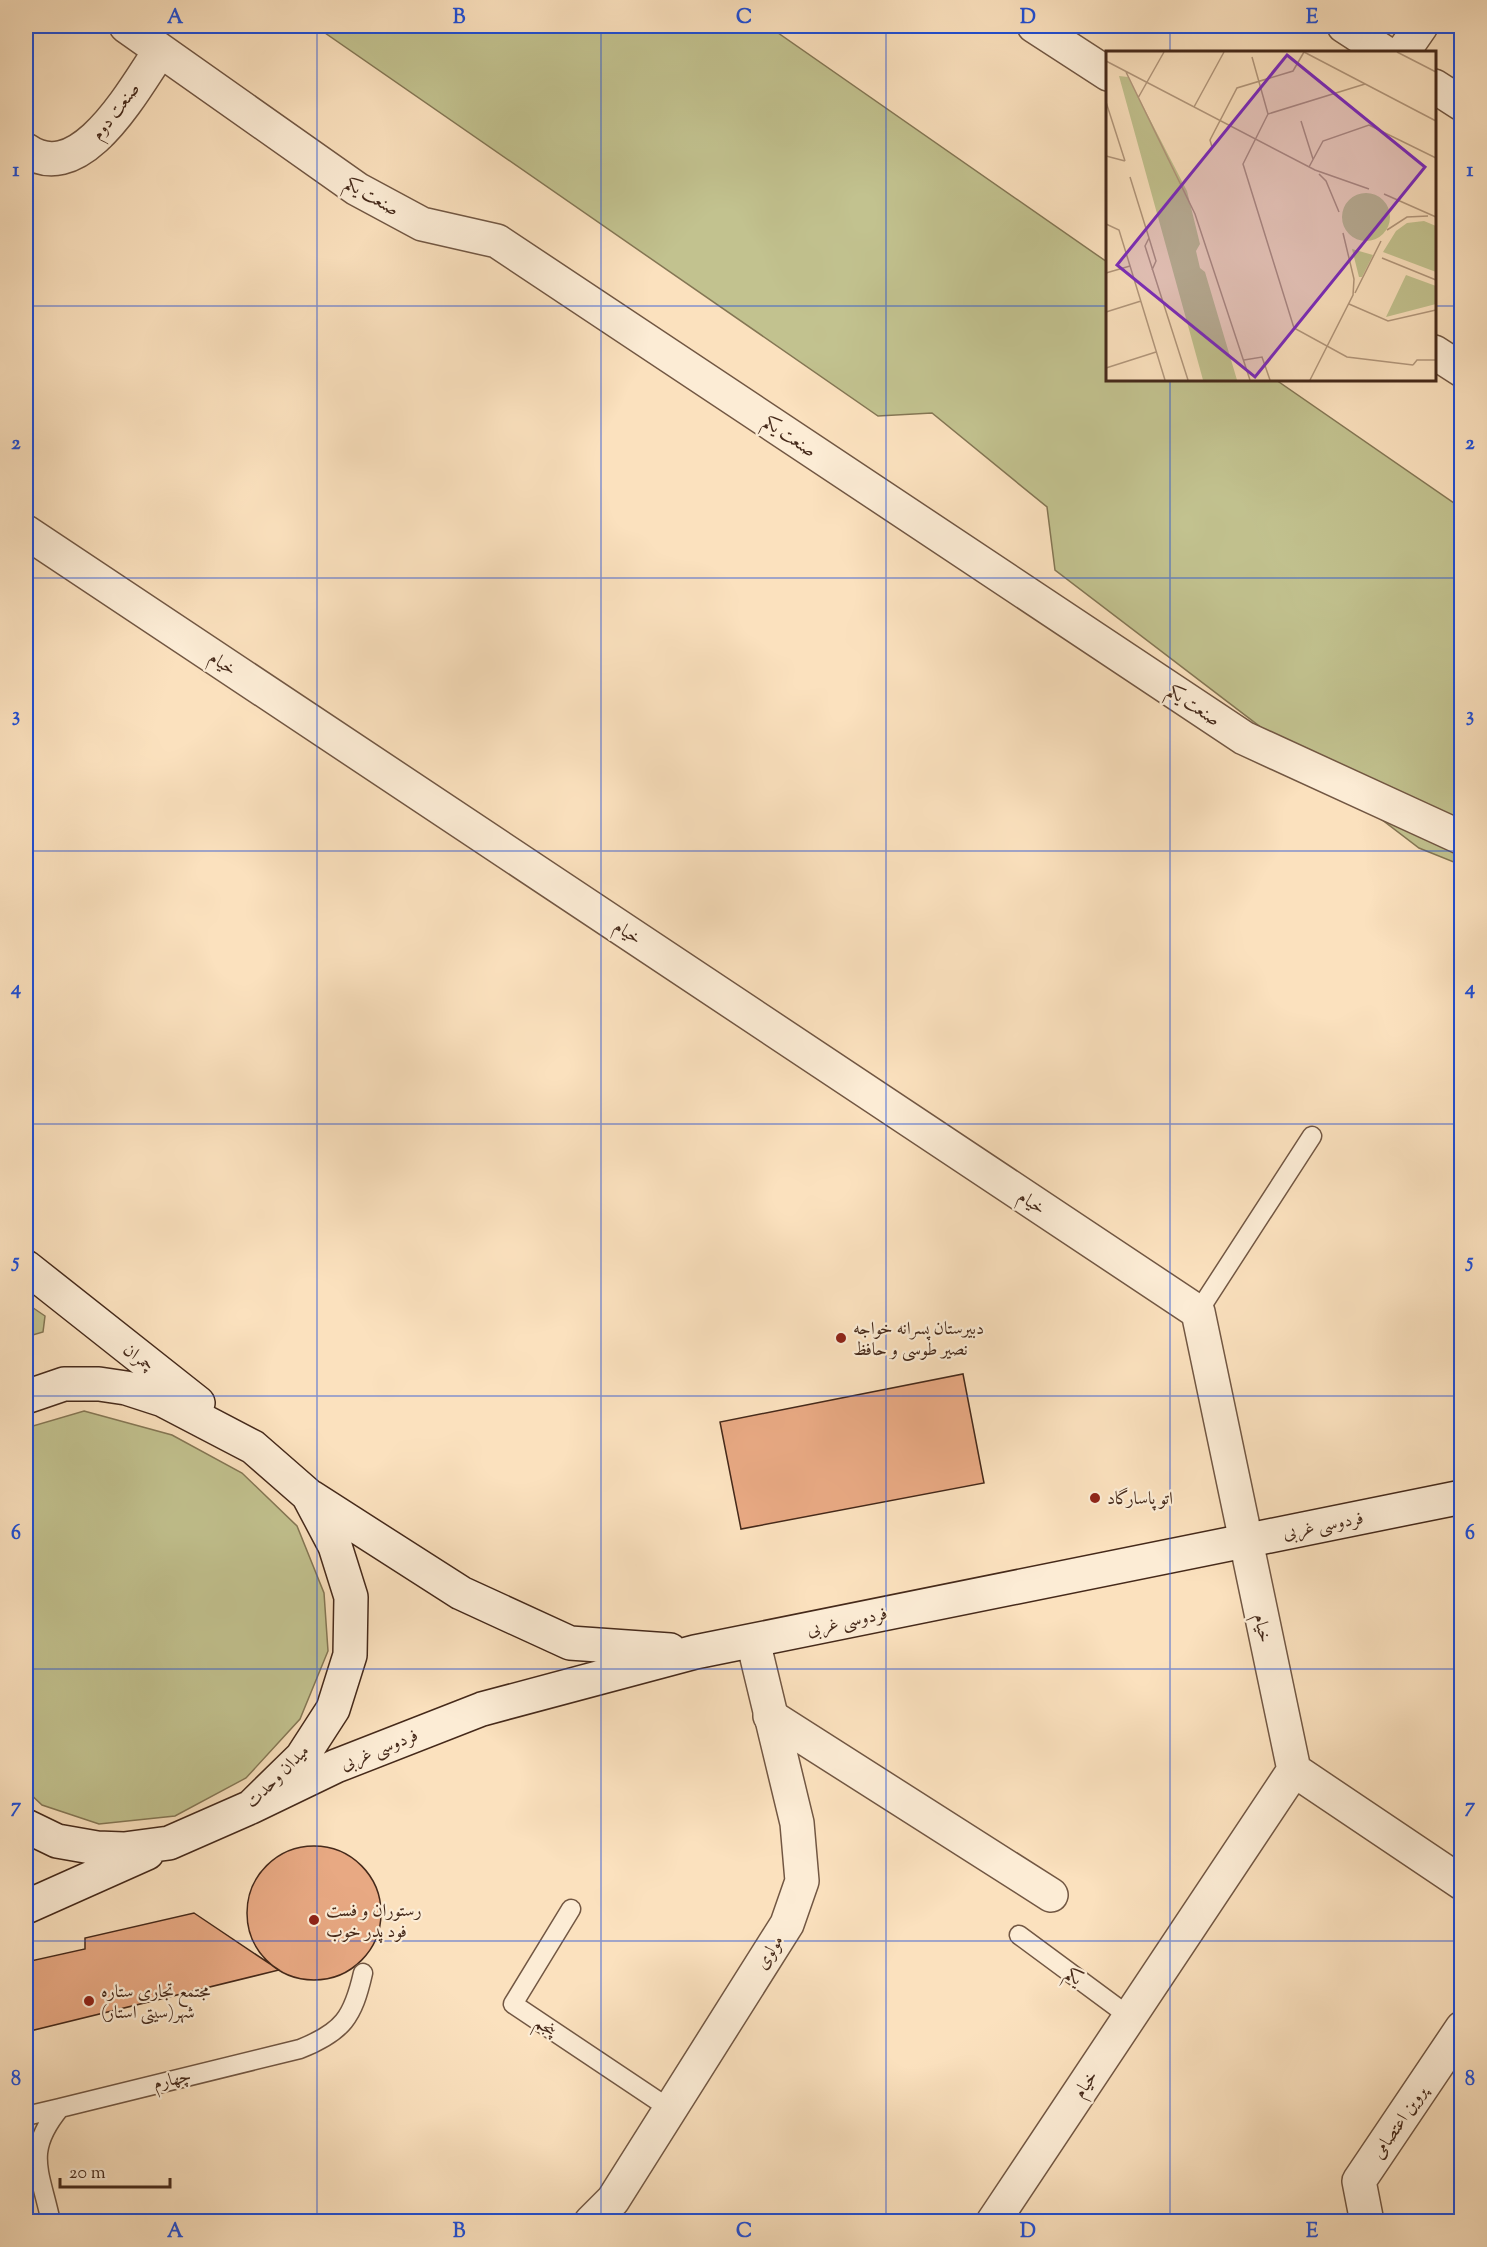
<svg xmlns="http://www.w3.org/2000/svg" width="1487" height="2247" font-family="'Sorts Mill Goudy',Amiri,serif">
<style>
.green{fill:#c2c28f;stroke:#847654;stroke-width:1.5}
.building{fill:#e8a983;stroke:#45291a;stroke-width:1.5}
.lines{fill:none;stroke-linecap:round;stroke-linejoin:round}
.service-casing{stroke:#725743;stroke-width:21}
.minor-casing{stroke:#725743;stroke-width:36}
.tertiary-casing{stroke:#725743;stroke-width:36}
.secondary-casing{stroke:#45291a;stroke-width:36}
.service{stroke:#fcecd5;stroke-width:18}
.minor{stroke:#fcecd5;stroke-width:33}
.tertiary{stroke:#fcecd5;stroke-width:33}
.secondary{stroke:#fcecd5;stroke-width:33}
.grid{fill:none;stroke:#1d4ed8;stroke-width:1.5;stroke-opacity:0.55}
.poi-dot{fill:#8f2418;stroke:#fcecd5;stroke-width:2}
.labels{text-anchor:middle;stroke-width:4.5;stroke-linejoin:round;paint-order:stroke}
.street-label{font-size:18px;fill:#45291a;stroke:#fcecd5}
.poi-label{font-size:18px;fill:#45291a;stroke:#fcecd5;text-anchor:start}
.inset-road{fill:none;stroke:#b2977c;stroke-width:1.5}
.view{fill:#7b2cbf;fill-opacity:0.15;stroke:#7b2cbf;stroke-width:3}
.inset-edge{fill:none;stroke:#45291a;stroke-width:3}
.neatline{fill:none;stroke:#1d4ed8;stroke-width:2}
.grid-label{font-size:20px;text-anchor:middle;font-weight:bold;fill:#1d4ed8}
</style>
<rect width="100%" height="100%" fill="#fbe1be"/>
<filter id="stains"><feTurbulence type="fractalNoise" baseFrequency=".00333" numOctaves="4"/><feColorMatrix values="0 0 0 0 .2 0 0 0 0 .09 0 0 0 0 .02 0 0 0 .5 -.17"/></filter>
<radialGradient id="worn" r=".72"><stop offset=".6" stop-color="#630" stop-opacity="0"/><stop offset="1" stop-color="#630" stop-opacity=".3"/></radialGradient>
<path class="green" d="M315,26H768L1107,262L1108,380H1276L1461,508V865L1419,848L1055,570L1047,507L932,413L878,416Z
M26,1303L45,1316L43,1332L26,1337Z
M84,1411L172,1435L242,1473L297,1526L324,1593L328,1651L300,1719L246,1778L175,1816L99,1824L42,1805L26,1790V1428Z"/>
<path class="building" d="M963,1374L984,1483L741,1529L720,1422Z
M247 1913a67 67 0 1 1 134 0a67 67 0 1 1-134 0Z
M194,1913L279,1970L26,2032V1962L85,1949V1938Z"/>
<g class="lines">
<defs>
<path id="service" d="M1198,1312L1312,1136
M571,1909L513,2004L670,2109
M1019,1935L1130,2017
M26,2116L60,2108
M26,2221L27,2222
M51,2222C40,2170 24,2152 60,2108L300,2049C343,2032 353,2017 363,1973"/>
<path id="minor" d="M126,26L357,189L422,224L497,241L1244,738L1462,838
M1034,26L1108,74
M1344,26L1384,52
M1403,52L1421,26
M1434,86L1462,104
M26,150C81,189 135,87 160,51
M1434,352L1462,370
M26,532L1198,1312L1294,1770L993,2222
M770,1716L1051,1895
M1294,1770L1462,1883
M1367,2222L1359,2181L1462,2028"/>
<path id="tertiary" d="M591,2222L613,2200L787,1924L802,1881L797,1823L753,1641"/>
<path id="secondary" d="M26,1267L198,1403
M26,1397L64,1384H99L126,1388L163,1400L253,1447L308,1495L335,1546L351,1597L350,1655L333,1709L302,1757L251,1807L169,1843L124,1849L97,1848L57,1841L26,1826
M311,1497L461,1593L570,1643L670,1650
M251,1807L336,1766L482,1709L695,1652L1462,1497
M26,1907L147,1853"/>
</defs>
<use href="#service" class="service-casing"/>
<use href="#minor" class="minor-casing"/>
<use href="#tertiary" class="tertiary-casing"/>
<use href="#secondary" class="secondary-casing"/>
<use href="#service" class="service"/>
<use href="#minor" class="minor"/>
<use href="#tertiary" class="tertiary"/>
<use href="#secondary" class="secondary"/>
</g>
<path class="grid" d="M317,26V2222M601,26V2222M886,26V2222M1170,26V52M26,306H1108M1434,306H1462M1170,380V2222M26,578H1462M26,851H1462M26,1124H1462M26,1396H1462M26,1669H1462M26,1941H1462"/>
<g class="poi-dot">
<circle cx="841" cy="1338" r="6"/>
<circle cx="1095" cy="1498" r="6"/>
<circle cx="314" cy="1920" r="6"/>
<circle cx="89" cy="2001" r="6"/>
</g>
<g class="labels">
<g class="street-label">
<text transform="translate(115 111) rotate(-52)" y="6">صنعت دوم</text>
<text transform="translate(372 196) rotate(30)" y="6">صنعت یکم</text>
<text transform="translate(790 436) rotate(34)" y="6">صنعت یکم</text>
<text transform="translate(223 663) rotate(34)" y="6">خیام</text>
<text transform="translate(1194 705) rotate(34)" y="6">صنعت یکم</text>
<text transform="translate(628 932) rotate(34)" y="6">خیام</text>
<text transform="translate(1032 1202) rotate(34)" y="6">خیام</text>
<text transform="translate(139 1357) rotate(38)" y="6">چمران</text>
<text transform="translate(1323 1525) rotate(-11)" y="6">فردوسی غربی</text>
<text transform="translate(847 1621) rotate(-12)" y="6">فردوسی غربی</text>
<text transform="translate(1263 1628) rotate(78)" y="6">خیام</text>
<text transform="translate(379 1749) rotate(-22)" y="6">فردوسی غربی</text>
<text transform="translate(277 1776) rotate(-45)" y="6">میدان وحدت</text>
<text transform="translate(769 1952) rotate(-58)" y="6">مولوی</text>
<text transform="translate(1074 1976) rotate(36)" y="6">یکم</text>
<text transform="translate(546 2026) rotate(34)" y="6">پنجم</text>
<text transform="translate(172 2079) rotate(-13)" y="6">چهارم</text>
<text transform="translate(1085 2084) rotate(-56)" y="6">خیام</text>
<text transform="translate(1399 2122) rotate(-56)" y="6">پروین اعتصامی</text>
</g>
<g class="poi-label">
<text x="853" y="1334">دبیرستان پسرانه خواجه<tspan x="853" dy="21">نصیر طوسی و حافظ</tspan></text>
<text x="1107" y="1504">اتو پاسارگاد</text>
<text x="326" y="1916">رستوران و فست<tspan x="326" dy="21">فود پدر خوب</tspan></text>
<text x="101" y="1997">مجتمع تجاری ستاره<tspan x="101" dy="21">شهر(سیتی استار)</tspan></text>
</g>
</g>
<g transform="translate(1106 51)">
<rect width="330" height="330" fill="#fbe1be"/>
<path d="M13,25L22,26L81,140L94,193L90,200L94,217L99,221L131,329H97ZM236 166a24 24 0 1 1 48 0a24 24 0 1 1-48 0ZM318,170L330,175V221L277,201L290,180L301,172ZM246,198L267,204L256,226H253ZM300,224L330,235V253L280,266Z" fill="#c2c28f"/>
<path class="inset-road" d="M198,1L330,70M291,1L330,21M146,6L162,63M0,10L209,119L263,138M20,21L89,163L144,329M259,33L162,63L137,113L188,277L241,306L307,314M32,47L58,1M0,51L19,110M88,56L118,1M195,70L207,108M106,96L104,89L131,37L187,20L198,1M0,105L19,110M203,116L217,90L263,74L330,107M213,123L220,130L233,161M24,126L43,187L39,195L82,329M278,143L330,166M0,173L13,179L59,329M281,179L301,166L322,165M43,187L50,210L46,219M276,207L330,229M0,222L24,215M249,242L275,190M243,253L282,270L330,259M0,261L35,250M138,309L156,306L164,329M307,314L311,309H330M0,317L50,301M204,329L247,244L248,228L237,182"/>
<path class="view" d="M181,4L319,116L149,326L11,214Z"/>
<rect width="330" height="330" class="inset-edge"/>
</g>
<rect width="1487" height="2247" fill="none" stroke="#fbe1be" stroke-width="66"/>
<path d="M60 2178v9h110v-9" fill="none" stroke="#45291a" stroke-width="3"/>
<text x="69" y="2178" font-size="18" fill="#45291a" stroke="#fcecd5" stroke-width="4.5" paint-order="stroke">20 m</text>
<rect x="33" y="33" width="1421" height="2181" class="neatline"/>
<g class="grid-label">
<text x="175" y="23">A</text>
<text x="459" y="23">B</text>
<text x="744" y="23">C</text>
<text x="1028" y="23">D</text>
<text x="1312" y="23">E</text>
<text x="16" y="176">1</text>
<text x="1470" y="176">1</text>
<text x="16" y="449">2</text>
<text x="1470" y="449">2</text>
<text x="16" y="721">3</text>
<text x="1470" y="721">3</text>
<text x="16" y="994">4</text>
<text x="1470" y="994">4</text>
<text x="16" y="1267">5</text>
<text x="1470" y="1267">5</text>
<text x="16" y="1539">6</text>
<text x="1470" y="1539">6</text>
<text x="16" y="1812">7</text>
<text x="1470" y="1812">7</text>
<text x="16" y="2085">8</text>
<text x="1470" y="2085">8</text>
<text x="175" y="2237">A</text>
<text x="459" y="2237">B</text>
<text x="744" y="2237">C</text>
<text x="1028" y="2237">D</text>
<text x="1312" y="2237">E</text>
</g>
<rect width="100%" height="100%" filter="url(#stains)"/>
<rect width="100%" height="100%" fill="url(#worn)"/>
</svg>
